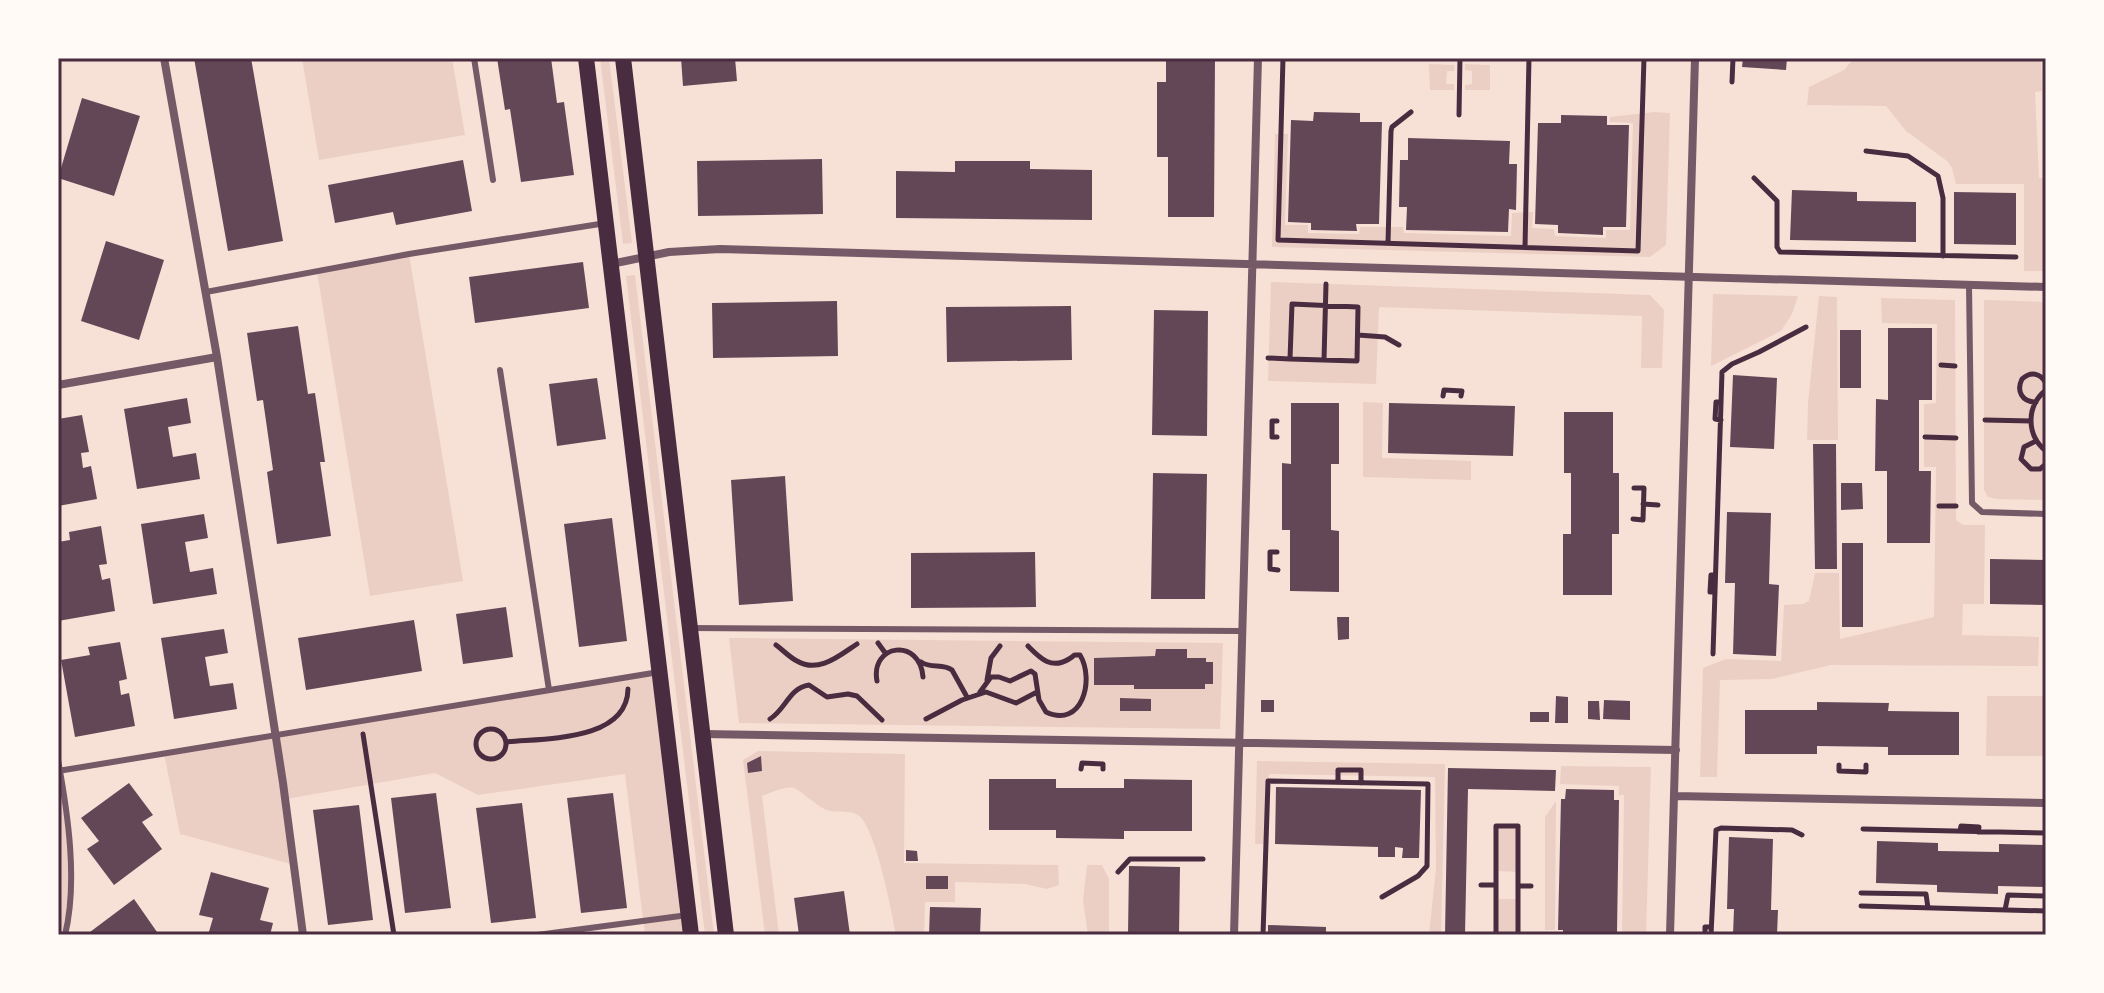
<svg xmlns="http://www.w3.org/2000/svg" width="2104" height="993" font-family="'Alegreya Sans',sans-serif">
<style>
.green{fill:#ebcfc5}
.building{fill:#644757}
.lines{fill:none;stroke-linecap:round;stroke-linejoin:round}
.path{stroke:#4a2c40;stroke-width:5}
.service{stroke:#755966;stroke-width:6}
.minor{stroke:#755966;stroke-width:8}
.secondary{stroke:#4a2c40;stroke-width:16}
.neatline{fill:none;stroke:#4a2c40;stroke-width:3}
</style>
<rect width="100%" height="100%" fill="#f7e1d7"/>
<path class="green" d="M302,58H452L465,135L319,160Z
M600,58H609L632,243L623,244Z
M1854,58H2041L2042,91L2035,92L2039,178H2046V271H2024V184H1956L1952,168L1947,161L1906,131L1886,106L1807,105L1809,87L1844,70Z
M1429,64L1454,65V71H1447L1446,84H1454V90H1430Z
M1465,64L1490,65V90H1465V85L1472,84V71L1465,70Z
M1654,112L1670,113L1666,245L1650,257L1272,247L1275,134H1288L1285,225H1308V233L1359,234L1360,227H1403L1404,233L1511,236L1512,213L1533,212L1532,228L1554,229L1555,236L1606,238V230H1630L1633,123L1610,122V117Z
M409,254L463,581L370,596L317,272Z
M635,275L714,935H705L626,276Z
M1271,282L1650,295L1664,310L1662,368H1641L1642,316L1379,307L1376,384L1268,381Z
M1713,294H1714L1798,296L1792,314L1781,331L1711,366Z
M1819,296L1837,297L1838,440H1807L1808,403Z
M1881,298L1955,300L1956,520L1963,525H1985L1984,604H1963L1962,635L2039,637L2038,666L1831,665L1772,679L1720,680L1717,777H1700L1703,668L1726,659L1781,661L1784,605L1803,604L1809,601L1815,573H1839L1840,639L1934,617L1936,467H1924V404L1936,403L1937,324L1882,323Z
M1984,300L2046,302V500L1996,499L1988,497L1984,490Z
M1363,402L1383,403L1382,458L1471,461V480L1363,477Z
M729,638L1223,643L1220,729L739,723Z
M659,672L691,935H645L625,774L478,795L435,773L286,799L295,865L180,834L164,753Z
M1987,696H2046V756H1986Z
M758,751L905,754L904,863L1058,865L1059,885L1047,889L1025,884L955,882V902H925L924,935H896C892,914 875,821 856,814C845,809 832,815 821,807C790,787 800,781 762,796L779,935H765L743,760Z
M1257,761L1445,764L1441,935H1429L1436,868L1435,777L1269,774L1266,844H1255Z
M1561,766L1651,767L1646,935H1622L1624,795H1619V786L1560,784Z
M60,770L71,882L65,935H58Z
M1556,801L1555,930H1545V817Z
M1496,826H1518L1519,872L1496,871Z
M1087,865H1102L1109,879V935H1088L1083,901Z
M1496,899H1518V935H1496Z"/>
<path class="building" d="M194,58H251L283,241L228,251Z
M497,58H551L557,103L564,102L574,175L521,182L510,109L505,110Z
M681,58H735L737,81L683,86Z
M1166,58H1215L1214,217H1168V157H1157V82H1166Z
M1743,58H1787L1786,70L1742,67Z
M82,98L140,116L114,196L58,178Z
M1314,112L1360,113V122H1382L1379,224H1356L1357,231L1311,230V223L1288,222L1291,120L1313,121Z
M1561,115L1607,116V125H1629L1626,227H1603V235L1558,233V225L1535,224L1538,123H1561Z
M1408,138L1510,141L1509,164H1517L1516,210L1509,209L1508,232L1406,230L1407,207H1399L1400,160H1408Z
M822,159L823,214L698,216L697,161Z
M463,160L472,211L396,225L393,212L335,223L328,185Z
M955,161H1030V169L1092,170V220L896,218V171L955,172Z
M1792,190L1857,192V201L1916,202V242L1790,240Z
M1954,192L2016,193V245L1954,244Z
M106,241L164,260L139,340L81,321Z
M583,262L589,308L475,323L469,277Z
M837,301L838,356L713,358L712,303Z
M1071,306L1072,360L947,362L946,307Z
M1154,310L1208,311L1207,436L1152,435Z
M298,326L308,394L315,393L325,462H320L331,536L277,544L267,472L273,470L263,400L257,401L247,333Z
M1888,328H1932V400H1919V471H1931L1930,543H1887V471H1875L1876,399L1888,400Z
M1840,330H1861V388H1840Z
M1733,375L1777,378L1774,449L1730,447Z
M597,378L606,439L557,446L549,384Z
M187,398L191,423L168,427L173,457L196,453L200,479L137,489L124,409Z
M1291,403H1339V464H1331V530L1339,531V592L1290,591V530H1282V463L1291,464Z
M1389,403L1515,406L1513,456L1388,453Z
M1564,412H1613V473H1619V534H1612V595H1563V534H1571V473H1564Z
M82,415L89,452L81,453L83,468L91,466L97,499L58,506V419Z
M1813,444H1836L1837,569H1815Z
M1153,473L1207,474L1205,599H1151Z
M785,476L793,601L739,605L731,480Z
M1841,483H1862L1863,509L1841,510Z
M1727,512L1771,513L1769,584L1779,585L1776,656L1733,654L1735,583H1725Z
M204,514L208,538L185,542L190,572L213,568L217,594L153,604L141,524Z
M612,518L627,641L579,647L564,524Z
M101,526L107,564L99,565L102,580L110,578L115,611L58,621V542L70,540L69,532Z
M1842,543H1863V627H1842Z
M1035,552L1036,607L911,608V553Z
M1990,559L2046,560V605L1990,604Z
M506,607L513,657L463,664L456,614Z
M1337,617H1349V639L1338,640Z
M414,620L422,671L306,690L298,638Z
M224,629L228,653L205,657L210,686L233,683L237,709L174,719L161,638Z
M120,642L127,679L119,681L121,695L129,693L135,726L75,737L61,660L90,655L88,647Z
M1156,649H1187V658H1206V662H1213V684H1205V689H1134V685H1094V658L1155,656Z
M1556,696L1568,697V723H1555Z
M1120,698L1151,699V711H1120Z
M1261,700H1274V712H1261Z
M1604,700L1630,701V720L1603,719Z
M1588,701H1599L1600,720L1588,719Z
M1817,702L1889,703L1888,711L1959,712V755H1888V747L1817,746V754H1745V710H1817Z
M1530,712H1549V722H1530Z
M761,756L762,771L748,773L747,763Z
M1448,768L1556,770L1555,791L1468,789L1465,935H1445Z
M989,779H1056V788H1124V779L1192,780V831H1124V839L1056,838V830H989Z
M129,783L153,815L142,822L162,849L114,885L87,849L99,841L81,818Z
M1276,787L1421,790L1419,858H1402L1403,848L1395,847V857H1378V847L1275,844Z
M1566,789L1614,790V800H1619L1617,932H1611V935H1563V930H1558L1561,799H1565Z
M436,793L451,908L405,913L391,798Z
M613,793L627,908L581,913L567,798Z
M522,803L536,918L491,923L476,808Z
M359,805L373,920L328,925L313,810Z
M1729,837L1773,839L1771,910H1778L1777,935H1733L1734,909H1727Z
M1877,841L1938,843V851L1999,852V844L2046,845V887L1998,886V894L1937,892V885L1876,883Z
M906,850L917,851L918,861H906Z
M1129,866L1180,867L1179,935L1128,934Z
M211,872L269,888L260,920L273,923L270,935H208L213,918L199,915Z
M926,876H948V889H926Z
M844,891L850,935H799L794,898Z
M134,899L157,932L153,935H86Z
M930,907L981,908L980,935H929Z
M1268,925L1326,927V935H1268Z"/>
<g class="lines">
<path class="path" d="M1283,58L1278,240L1638,251L1644,58
M1732,82L1733,58
M1459,115L1460,58
M1866,151L1908,156L1938,176L1943,198V256
M1754,178L1777,201V247L1780,252L2016,257
M1388,243L1391,131L1392,127L1411,112
M1525,247L1529,58
M1292,304L1358,307L1357,361L1290,359Z
M1358,335L1385,337L1399,345
M1268,358L1290,359
M1324,360L1326,284
M1941,365L1955,366
M2046,390C2026,406 2026,435 2046,451
M1443,396L1444,390L1462,391L1461,396
M2036,402C2022,402 2016,391 2022,379C2031,371 2040,373 2046,383
M1721,420L1715,419L1716,402H1721
M1985,420L2031,421
M1277,437H1272V421H1277
M1925,437L1956,438
M2036,441L2024,447L2021,459L2031,469H2040L2046,464
M1643,504L1658,505
M1939,506H1956
M1633,519L1643,520L1644,488H1634
M1277,552H1270V569L1278,570
M1715,592H1710L1711,575H1715
M878,643L886,654
M776,645C783,650 789,657 797,661C819,674 840,655 857,644
M1713,654L1722,372L1732,364L1759,352L1806,327
M921,662C931,669 943,663 952,670L967,697
M987,680L991,658L1000,646
M877,681C870,644 920,637 923,677
M980,692L991,677H999L1010,681L1031,671L1035,674L1039,700L1046,712C1082,729 1095,680 1080,655C1070,655 1078,654 1069,659C1051,670 1040,658 1028,646
M770,719C786,709 789,688 809,685L827,697L848,694L857,696L882,720
M926,719L962,700L986,692L1016,703L1037,692
M476 744a15 15 0 1 1 30 0a15 15 0 1 1-30 0Z
M363,734L394,935
M506,742C543,738 627,742 628,689
M1839,765V771L1866,772V765
M1081,769L1082,763L1103,764V769
M1338,782V770H1361V783
M1863,829L2046,833
M1960,831L1961,826L1979,827L1978,832
M1118,872L1130,859H1203
M1481,885H1496
M1518,886H1531
M1861,893L1926,894L1928,908
M1861,906L2046,911
M2005,910L2008,895L2046,896
M1263,935L1268,781L1428,784L1427,866L1418,876L1382,897
M1496,935V826H1518V935
M1705,935V927H1711
M1711,935L1716,830L1721,828L1792,830L1802,835"/>
<path class="service" d="M474,58L493,180
M1969,285L1972,503L1982,512L2046,514
M206,292L409,254L606,223
M500,370L549,690
M690,628L1242,631
M58,760C68,814 78,882 65,935
M58,771L659,672
M537,935L688,915"/>
<path class="minor" d="M164,58L217,357L283,783L303,935
M611,264L669,252L720,249L2046,287
M58,385L217,357
M703,734L1676,750
M1674,796L2046,803
M1234,935L1258,58
M1670,935L1695,58"/>
<path class="secondary" d="M586,58L691,935
M623,58L726,935"/>
</g>
<rect width="2104" height="993" fill="none" stroke="#fffaf5" stroke-width="120"/>
<rect x="60" y="60" width="1984" height="873" class="neatline"/>
</svg>
